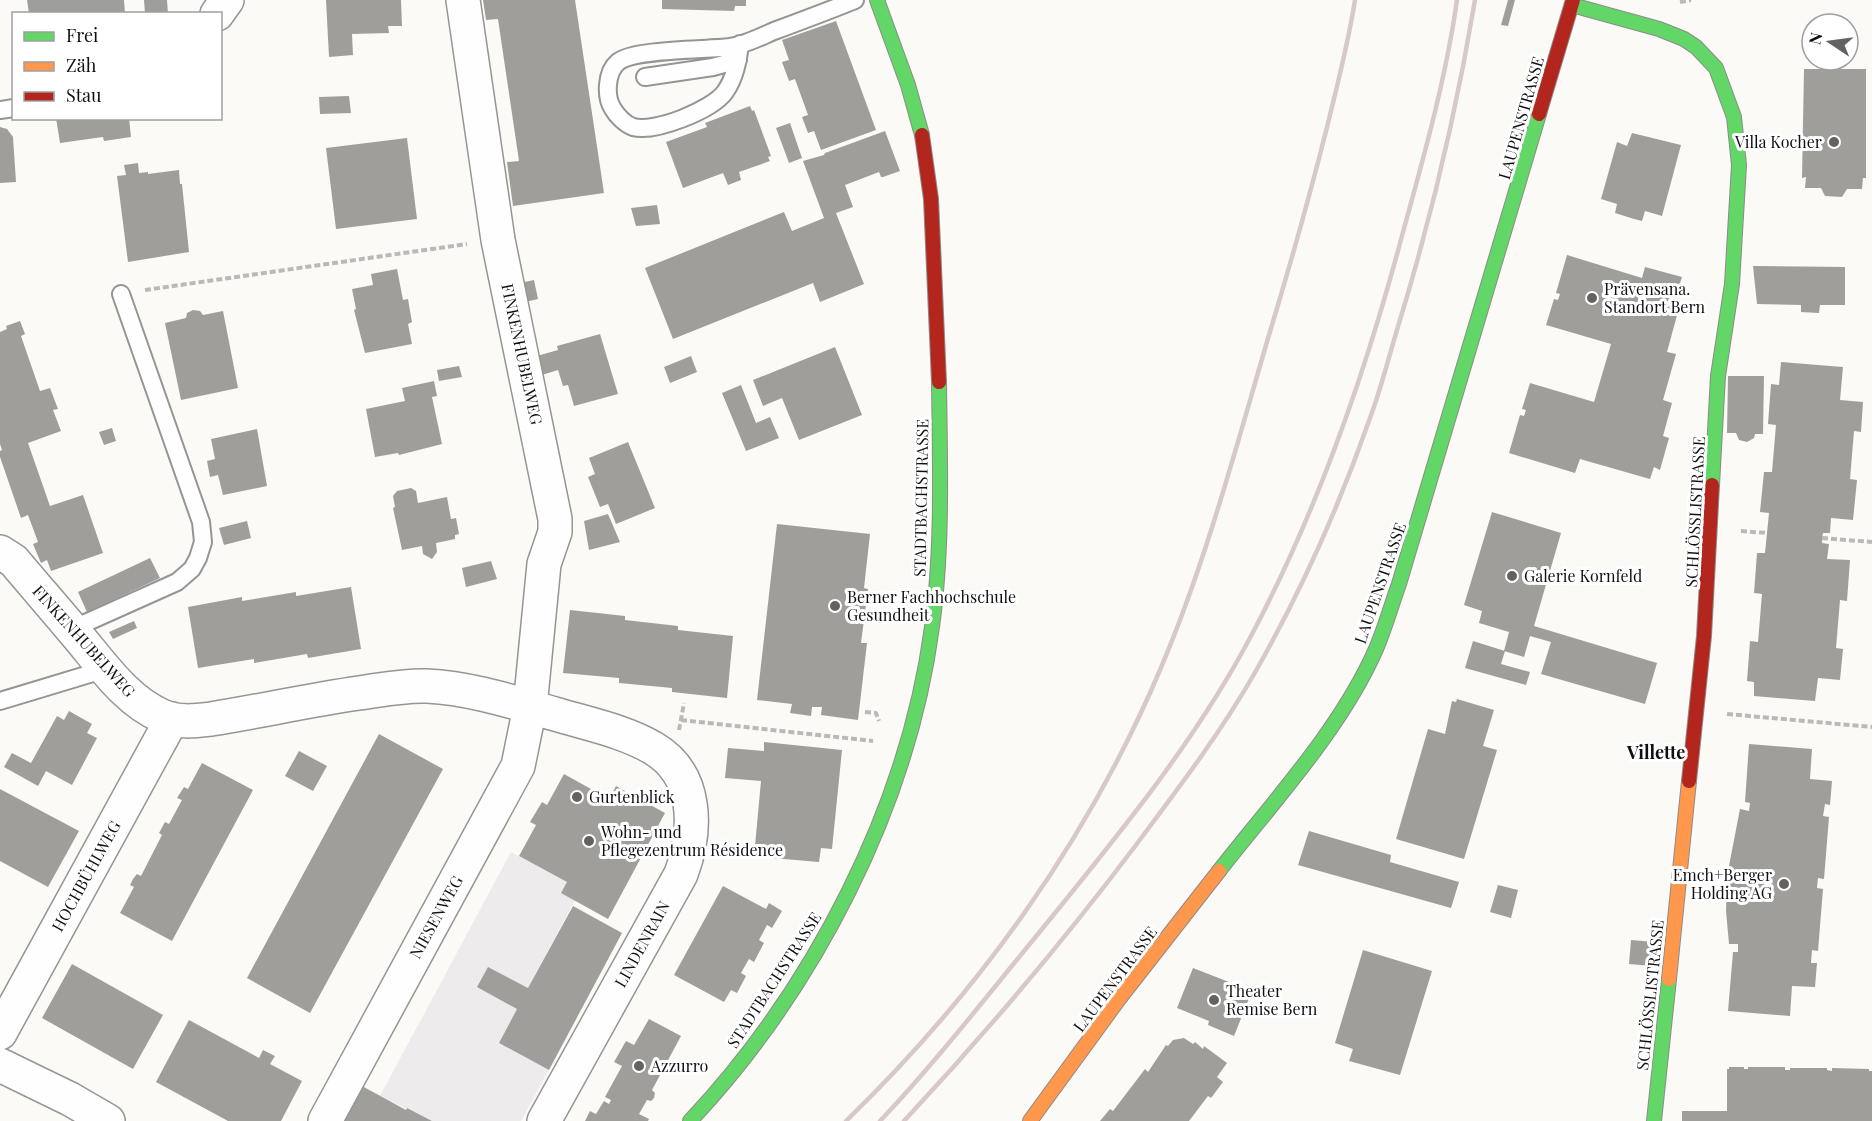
<svg xmlns="http://www.w3.org/2000/svg" width="1872" height="1121" font-family="'Playfair Display',serif">
<style>
.industrial{fill:#eeebec}
.building{fill:#a09e9b}
.lines{fill:none;stroke-linecap:round;stroke-linejoin:round}
.lane-casing{stroke:#969594;stroke-width:20}
.street-casing{stroke:#969594;stroke-width:36}
.fast-casing{stroke:#8d8c8a;stroke-width:16}
.slow-casing{stroke:#8d8c8a;stroke-width:16}
.jam-casing{stroke:#8d8c8a;stroke-width:16}
.path{stroke:#b9b9b8;stroke-width:4;stroke-dasharray:6 3;stroke-linecap:butt}
.lane{stroke:#fffefe;stroke-width:16}
.street{stroke:#fffefe;stroke-width:33}
.fast{stroke:#63d668;stroke-width:14}
.slow{stroke:#ff974d;stroke-width:14}
.jam{stroke:#b3261e;stroke-width:14}
.rail{stroke:#d7c8c9;stroke-width:4.5}
.poi-dot{fill:#636260;stroke:#fff;stroke-width:2}
.labels{text-anchor:middle;stroke-width:6;stroke-linejoin:round;paint-order:stroke}
.street-label{font-size:16px;fill:#101010;stroke:#fff}
.poi-label{font-size:16px;fill:#101010;stroke:#fff;text-anchor:start}
.neighbourhood-label{font-size:18px;font-weight:bold;fill:#101010;stroke:#fff}
</style>
<rect width="100%" height="100%" fill="#fcfaf6"/>
<path class="industrial" d="M511,852L567,882L575,900L528,988L488,967L478,987L517,1009L499,1043L549,1070L521,1121H432L380,1096Z"/>
<path class="building" d="M27,0H124L125,14H29Z
M144,0H167L168,14H145Z
M326,0H401L402,26H388L389,33L352,34L353,55L329,57Z
M483,0H575L604,193L513,206L507,162L519,161L498,19L486,20Z
M662,0H746V6H735L734,11L662,9Z
M1508,0H1515L1508,26L1501,25Z
M836,21L876,130L821,150L814,131L808,133L802,117L808,115L795,79L789,81L782,62L789,60L782,40Z
M1804,69H1866V178H1863L1862,189H1847L1842,197L1825,196L1821,188H1805L1806,177L1802,178Z
M349,96L351,113L320,114L319,97Z
M750,106L752,111L754,110L771,156L768,157L770,161L739,172L741,180L728,185L723,173L683,188L666,142L707,127L705,123Z
M56,118H129L131,137L104,141L103,137L60,143Z
M790,123L802,158L789,163L776,128Z
M0,127L7,129L13,137L16,182L0,183Z
M885,131L900,171L883,177H881L879,172L845,185L853,207L836,213L864,284L820,302L813,283L673,339L645,268L784,212L792,231L824,218L803,161L824,155L825,153Z
M1632,133L1681,145L1662,216L1645,211L1642,221L1634,219L1615,213L1617,204L1601,199L1617,142L1627,146Z
M407,138L417,219L336,229L326,148Z
M138,163L139,173L148,172V174L179,170L180,184H182L189,252L128,262L117,176L126,175L124,165Z
M657,205L660,224L636,226L631,208Z
M1567,255L1642,278L1645,267L1682,277L1676,296L1671,295L1667,305L1679,308L1667,352L1676,354L1663,400L1672,403L1663,436L1669,438L1660,470L1654,467L1650,479L1580,459L1575,473L1509,453L1520,415L1524,416L1526,410L1522,409L1530,383L1594,402L1611,344L1546,325L1554,299L1558,300L1560,294L1556,293Z
M1753,266L1845,267V305H1820L1819,313L1801,312V305L1757,304Z
M397,269L403,300L408,299L410,311L412,322L408,324L412,344L365,353L354,310L356,309L352,289L373,285L371,274Z
M534,280L538,299L525,302L520,283Z
M193,310L200,311L203,315L223,311L238,388L181,400L165,323L186,318L187,313Z
M20,321L25,334L21,336L40,391L50,388L58,409L53,410L61,431L28,443L50,506L83,495L103,553L51,571L47,560L41,563L33,544L38,542L28,515L21,518L0,457V451L2,450L0,444V332L7,329L6,326Z
M600,334L618,394L574,406L568,385L563,386L558,370L542,375L537,356L558,350L557,346Z
M835,347L862,415L799,440L782,398L763,406L753,380Z
M691,356L697,372L670,383L664,367Z
M1781,362L1843,367L1840,400L1863,402L1861,432L1854,431L1850,479L1857,480L1853,520L1831,518L1830,533H1823L1822,538V543L1829,544L1827,559L1850,560L1847,601L1840,600L1836,648L1843,649L1840,680L1818,678L1815,701L1754,696V682L1747,681L1750,641L1758,642L1762,594L1754,593L1757,553H1765L1769,513L1760,512L1764,472H1772L1776,425L1768,424L1771,384L1779,385Z
M459,366L462,377L439,381L437,370Z
M1728,376H1764L1763,434H1755L1754,438L1747,442L1739,440L1736,433H1727Z
M434,381L437,396L432,397L442,444L399,455L398,453L375,457L366,409L405,401L402,388Z
M741,385L756,423L770,417L779,438L746,451L722,393Z
M112,428L116,441L104,445L99,432Z
M257,429L267,486L223,495L218,475L210,477L207,461L215,459L211,439Z
M628,442L655,508L616,524L608,504L600,507L588,477L595,474L589,458Z
M411,488L416,491L418,503L447,497L451,519L456,518L459,534L455,535V539L436,543L437,552L432,559L423,554L422,546L402,550L393,508L395,507L393,496L397,491Z
M1492,512L1561,533L1534,626L1657,663L1645,704L1541,674L1551,642L1530,636L1524,657L1504,651L1509,632L1479,623L1482,611L1464,605Z
M608,514L620,542L589,550L584,521Z
M247,521L251,538L224,545L219,528Z
M777,524L870,534L864,588L868,589L861,643H867L858,720L821,715L822,707H812L811,716L790,713L792,704L757,700Z
M150,558L160,578L87,612L78,592Z
M491,561L497,579L466,587L462,568Z
M351,587L361,649L308,658L307,654L254,663V659L198,668L188,607L242,597V601L296,592V596Z
M570,610L625,616V620L678,626V630L733,636L727,698L672,692V688L619,683V678L563,673Z
M134,621L137,628L113,639L109,632Z
M1473,641L1505,651L1501,664L1530,672L1526,685L1465,668Z
M1457,699L1494,710L1483,746L1497,750L1464,859L1396,839L1428,729L1445,734L1452,701L1456,702Z
M69,711L92,724L87,733L97,738L72,785L46,771L38,786L4,767L12,753L31,763L57,716L64,720Z
M379,734L443,769L310,1013L247,978Z
M764,742L842,750L832,849L821,848L819,862L772,858L773,848L755,846L761,781L725,778L728,748L764,751Z
M1749,744L1812,749L1810,779L1832,781L1830,805L1825,804L1823,816L1829,817L1824,879L1818,878L1817,888L1823,889L1818,951L1812,950L1811,963H1817L1815,987L1792,986L1790,1016L1728,1011L1733,952H1738V944H1729L1726,911L1727,881L1738,882L1739,872L1728,871L1740,809L1749,811L1750,803L1745,802Z
M299,751L327,766L313,791L285,776Z
M202,763L253,790L172,941L120,913L134,887L130,885L133,879L137,874L141,876L162,835L159,833L165,822L169,824L182,800L177,798L184,787L188,789Z
M564,774L609,799L616,786L665,813L608,919L561,893L567,882L519,856L536,825L530,822L542,802L547,805Z
M0,789L79,831L48,887L0,861Z
M1309,831L1391,855L1390,862L1459,882L1451,908L1298,865Z
M1498,885L1518,890L1511,918L1490,912Z
M723,886L766,909L769,903L782,911L772,928L767,925L759,940L764,943L754,962L749,959L741,973L746,976L737,993L731,990L724,1002L674,975Z
M573,906L622,933L549,1070L499,1043L517,1009L477,987L488,967L528,988Z
M1631,940L1654,942L1652,966L1629,964Z
M1363,950L1432,971L1400,1075L1349,1061L1353,1049L1335,1043Z
M72,964L163,1015L133,1069L42,1018Z
M1193,968L1252,991L1234,1036L1208,1025L1209,1021L1177,1008Z
M649,1019L681,1036L652,1090L655,1093L654,1098L651,1101L647,1100L639,1114L649,1119L648,1121H585L590,1111L596,1114L604,1101L609,1104L611,1100L605,1097L622,1066L614,1062L626,1041L634,1045Z
M189,1020L259,1058L263,1050L275,1056L270,1064L302,1081L281,1121H228L156,1082Z
M1184,1038L1193,1044L1195,1042L1203,1049L1204,1046L1227,1063L1217,1077L1223,1082L1211,1098L1208,1096L1189,1121H1100L1110,1109L1113,1111L1145,1069L1148,1072L1166,1045L1168,1046L1173,1040Z
M1729,1067H1744V1069H1748V1067H1785V1070H1790V1068H1827V1070L1832,1071V1068L1869,1069V1071H1872V1121H1682V1111H1727V1069H1729Z
M362,1086L406,1110L407,1108L432,1121H343Z"/>
<g class="lines">
<defs>
<path id="lane" d="M740,44C738,61 735,78 725,92C712,110 655,133 633,127C625,124 617,116 613,109C605,97 606,72 618,62C633,49 707,50 730,47C745,45 760,37 774,31C801,21 828,11 855,0
M645,77L713,67L738,60
M0,110L14,108
M72,629L177,582L192,569L198,558L203,542L201,522L121,294
M0,701L106,669"/>
<path id="street" d="M217,14L227,0
M0,552L14,561C35,586 56,610 76,634C101,663 126,701 162,716C178,723 194,721 211,719C261,711 310,700 359,693C381,690 404,685 427,686C470,688 513,702 555,714C588,724 624,731 653,748C699,775 697,831 681,874L544,1121
M0,1033L172,719
M0,1065L70,1099L108,1121
M325,1121L518,766L530,707L544,564L555,532V519L498,240L463,0"/>
<path id="fast" d="M877,0L908,85L922,135
M1572,5L1659,29L1684,39L1696,47L1716,68L1734,117L1739,165L1732,284L1718,376L1712,485
M1219,871C1272,803 1341,729 1376,649C1385,628 1391,606 1399,584L1539,114
M690,1121C814,989 908,807 932,627C943,547 940,463 939,382
M1654,1121L1669,979"/>
<path id="slow" d="M1669,979L1689,781
M1030,1121L1119,999L1219,871"/>
<path id="jam" d="M1539,114L1573,0
M922,135L931,199L939,382
M1689,781L1704,636L1712,485"/>
</defs>
<use href="#lane" class="lane-casing"/>
<use href="#street" class="street-casing"/>
<use href="#fast" class="fast-casing"/>
<use href="#slow" class="slow-casing"/>
<use href="#jam" class="jam-casing"/>
<path class="path" d="M1680,2L1691,0
M145,290L467,244
M1741,531L1767,533
M1822,538L1872,542
M865,712L876,713L879,721
M1727,714L1872,727
M681,720L873,741
M679,730L684,703"/>
<use href="#lane" class="lane"/>
<use href="#street" class="street"/>
<use href="#fast" class="fast"/>
<use href="#slow" class="slow"/>
<use href="#jam" class="jam"/>
<path class="rail" d="M846,1121C978,993 1088,840 1160,670C1206,562 1236,447 1269,335C1289,269 1308,202 1325,135C1336,91 1348,45 1355,0
M880,1121C936,1062 986,997 1038,934C1115,839 1194,744 1251,636C1319,508 1366,372 1403,232C1424,156 1446,78 1457,0
M904,1121C986,1033 1063,942 1136,845C1177,790 1219,735 1253,676C1300,594 1339,507 1370,418C1382,386 1390,352 1400,320C1432,215 1457,108 1475,0"/>
</g>
<g class="poi-dot">
<circle cx="1834" cy="142" r="6"/>
<circle cx="1592" cy="298" r="6"/>
<circle cx="1512" cy="576" r="6"/>
<circle cx="835" cy="606" r="6"/>
<circle cx="577" cy="797" r="6"/>
<circle cx="589" cy="841" r="6"/>
<circle cx="1784" cy="884" r="6"/>
<circle cx="1214" cy="1000" r="6"/>
<circle cx="639" cy="1066" r="6"/>
</g>
<g class="labels">
<g class="street-label">
<text transform="translate(1521 118) rotate(-74)" y="6">LAUPENSTRASSE</text>
<text transform="translate(522 354) rotate(78)" y="6">FINKENHUBELWEG</text>
<text transform="translate(921 498) rotate(-89)" y="6">STADTBACHSTRASSE</text>
<text transform="translate(1695 512) rotate(-87)" y="6">SCHLÖSSLISTRASSE</text>
<text transform="translate(1380 583) rotate(-71)" y="6">LAUPENSTRASSE</text>
<text transform="translate(84 641) rotate(48)" y="6">FINKENHUBELWEG</text>
<text transform="translate(86 876) rotate(-61)" y="6">HOCHBÜHLWEG</text>
<text transform="translate(436 917) rotate(-61)" y="6">NIESENWEG</text>
<text transform="translate(642 944) rotate(-61)" y="6">LINDENRAIN</text>
<text transform="translate(1115 979) rotate(-53)" y="6">LAUPENSTRASSE</text>
<text transform="translate(774 980) rotate(-57)" y="6">STADTBACHSTRASSE</text>
<text transform="translate(1650 995) rotate(-84)" y="6">SCHLÖSSLISTRASSE</text>
</g>
<g class="poi-label">
<text x="1822" y="148" text-anchor="end">Villa Kocher</text>
<text x="1604" y="295">Prävensana.<tspan x="1604" dy="18">Standort Bern</tspan></text>
<text x="1524" y="582">Galerie Kornfeld</text>
<text x="847" y="603">Berner Fachhochschule<tspan x="847" dy="18">Gesundheit</tspan></text>
<text x="589" y="803">Gurtenblick</text>
<text x="601" y="838">Wohn- und<tspan x="601" dy="18">Pflegezentrum Résidence</tspan></text>
<text x="1772" y="881" text-anchor="end">Emch+Berger<tspan x="1772" dy="18">Holding AG</tspan></text>
<text x="1226" y="997">Theater<tspan x="1226" dy="18">Remise Bern</tspan></text>
<text x="651" y="1072">Azzurro</text>
</g>
<g class="neighbourhood-label">
<text x="1656" y="759">Villette</text>
</g>
</g>
<rect x="12" y="12" width="210" height="108" fill="#ffffff" stroke="#9f9f9f" stroke-width="1.5"/>
<rect x="24" y="32" width="30" height="9" fill="#63d668" stroke="#9f9f9f" stroke-width="1.5"/>
<text x="66" y="42" font-size="18" fill="#101010">Frei</text>
<rect x="24" y="62" width="30" height="9" fill="#ff974d" stroke="#9f9f9f" stroke-width="1.5"/>
<text x="66" y="72" font-size="18" fill="#101010">Zäh</text>
<rect x="24" y="92" width="30" height="9" fill="#b3261e" stroke="#9f9f9f" stroke-width="1.5"/>
<text x="66" y="102" font-size="18" fill="#101010">Stau</text>
<g transform="translate(1830 42) rotate(283)"><circle r="28" fill="#ffffff" stroke="#9f9f9f" stroke-width="1.5"/>
<path d="M0-4.5L10 22L0 15L-10 22Z" fill="#636260"/>
<text y="-9" font-size="16" font-weight="bold" text-anchor="middle" fill="#101010">N</text>
</g>
</svg>
